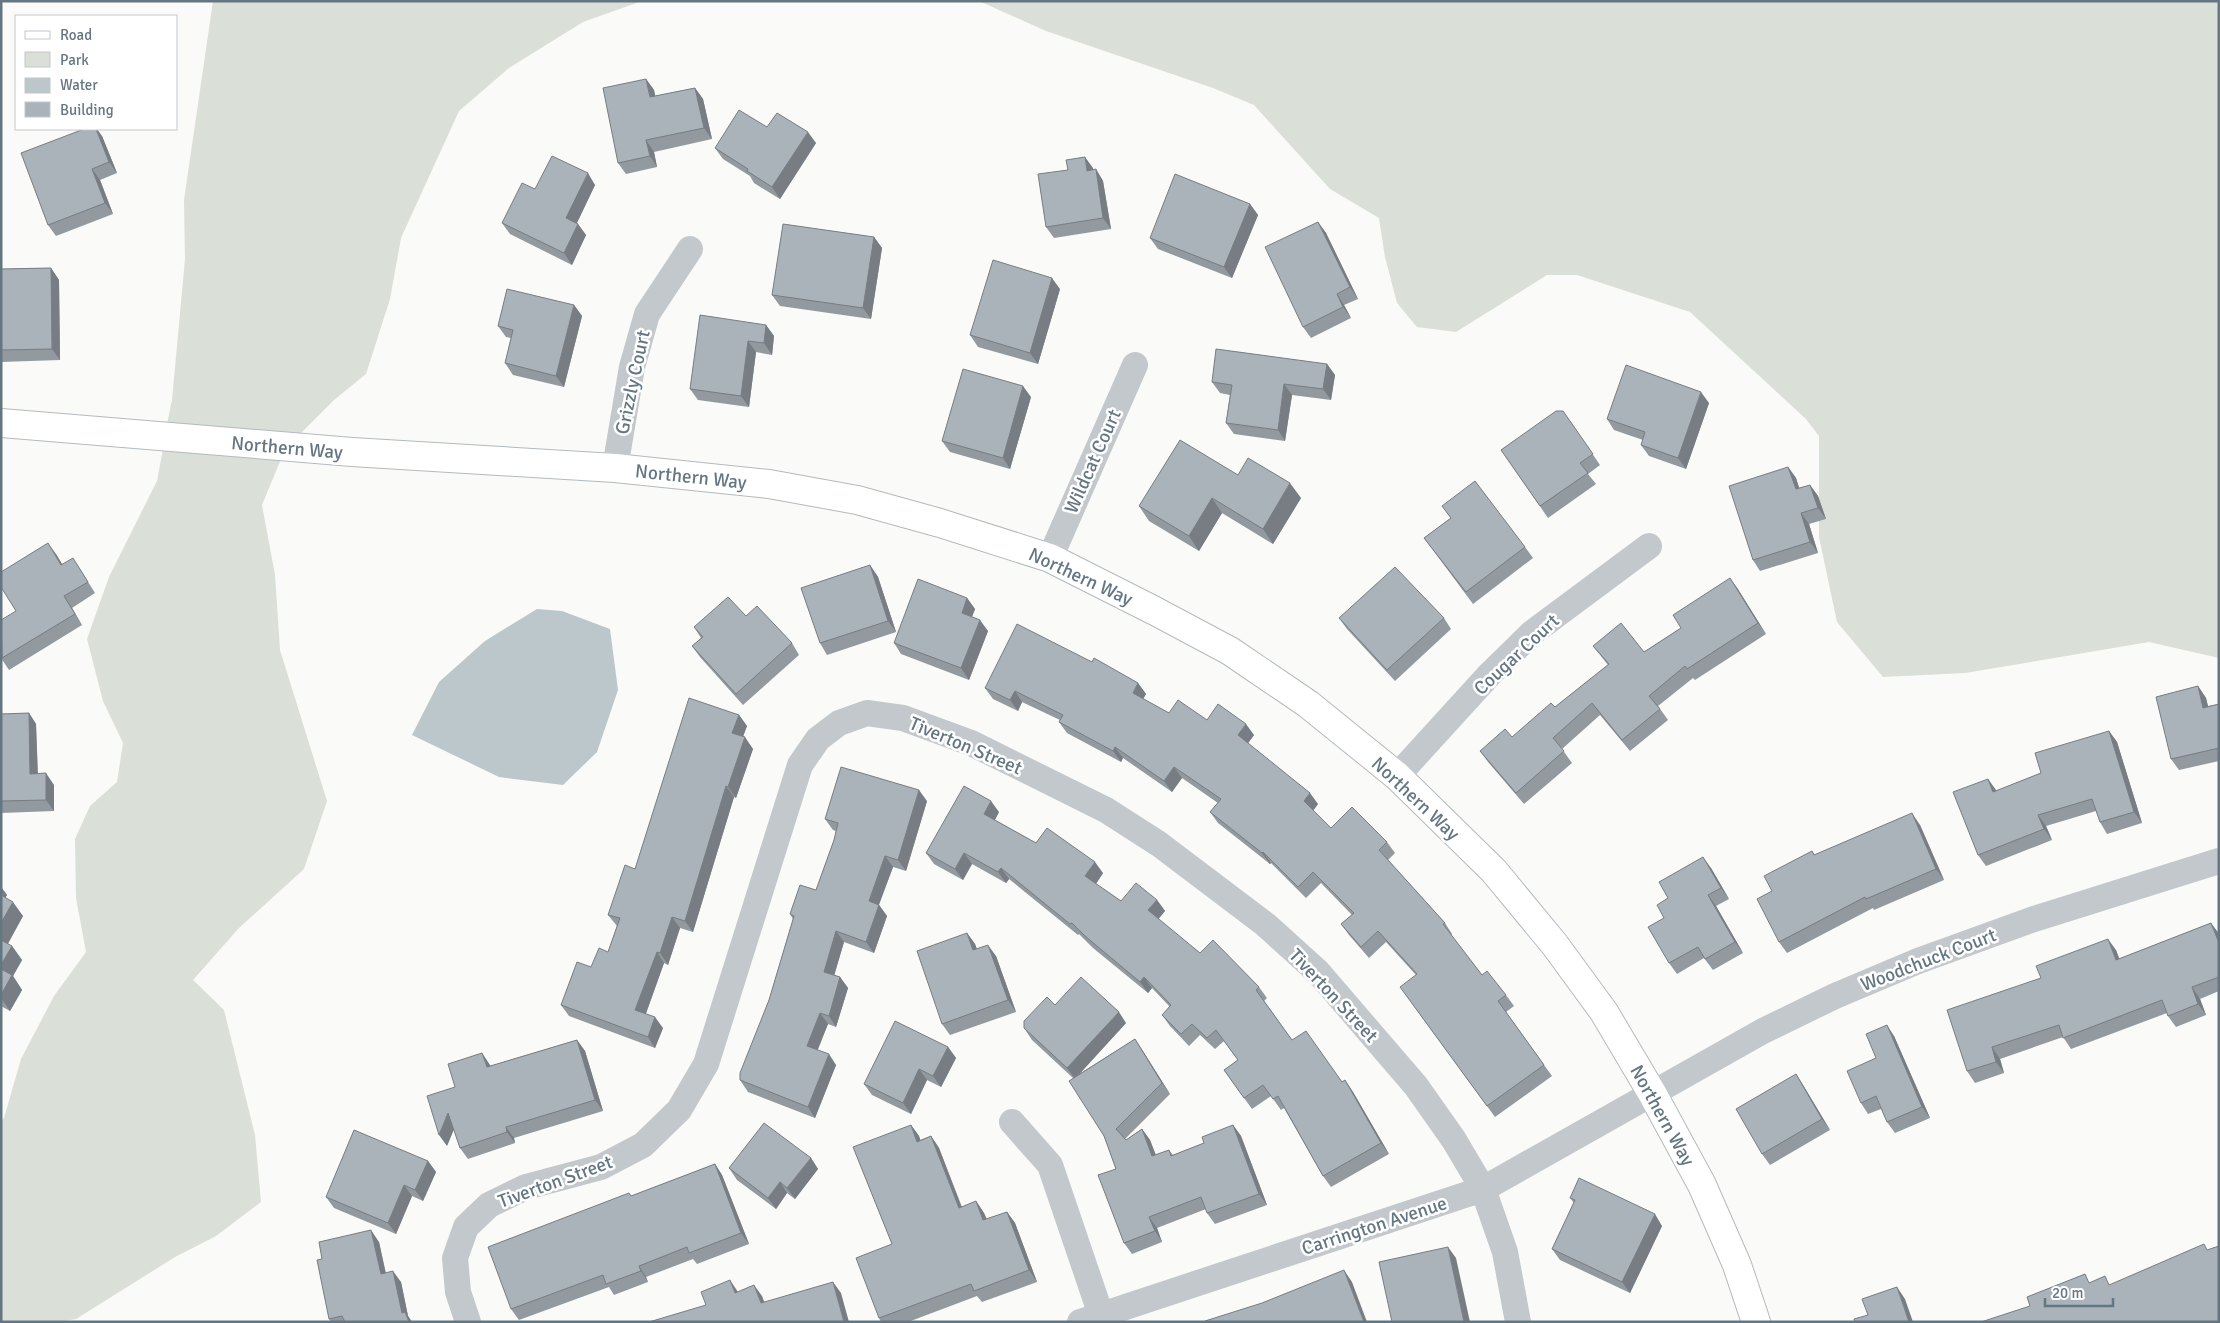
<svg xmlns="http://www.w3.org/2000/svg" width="2220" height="1323" font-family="Signika,sans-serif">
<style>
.green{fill:#dadfd7}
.water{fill:#bbc7cb}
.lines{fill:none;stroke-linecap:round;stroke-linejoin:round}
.secondary-casing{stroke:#b3babf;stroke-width:30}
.street{stroke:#c3c8cc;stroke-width:26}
.secondary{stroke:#fff;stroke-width:28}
.wall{fill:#929a9f}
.shaded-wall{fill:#777d82}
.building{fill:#aab3b9;stroke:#777d82}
.labels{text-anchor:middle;stroke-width:5;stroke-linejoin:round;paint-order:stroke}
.street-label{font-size:19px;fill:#657683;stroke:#fff}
</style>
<rect width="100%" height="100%" fill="#fafaf8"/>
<path class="green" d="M213,1H642L583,22L509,68L459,111L401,238L390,299L366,374L334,400L299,435L167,424L172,400L185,259L184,200Z
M979,1H2219V658L2149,642L1965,673L1883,677L1837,622L1819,537V436L1806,419L1690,312L1577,275H1547L1456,332L1417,327L1397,303L1385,257L1379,218L1330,189L1254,105L1213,88L1046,31Z
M163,449L281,459L262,505L275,575L280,650L327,801L304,869L239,928L193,980L224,1010L255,1135L261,1202L216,1236L175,1257L76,1319L58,1322H1V1120L4,1118L21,1059L54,996L86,952L76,898L75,839L90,806L117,782L123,743L103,701L87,639L109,577L157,481Z"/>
<path class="water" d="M537,609L562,611L610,629L618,690L597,752L563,785L499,777L412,735L439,682L485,641Z"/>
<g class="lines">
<defs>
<path id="secondary" d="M1,423L352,452L615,468L769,484L857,500L940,523L1050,558L1155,611L1230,651L1308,704L1397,776L1494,871L1555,945L1604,1012L1652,1093L1702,1185L1737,1265L1756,1322"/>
</defs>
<use href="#secondary" class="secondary-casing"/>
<path class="street" d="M615,468L632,367L647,314L690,249
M1050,558L1135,365
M1397,776L1489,675L1532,633L1649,546
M1012,1122L1050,1165L1101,1315
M468,1322L458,1292L455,1258L466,1227L489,1205L526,1187L601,1167L643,1145L679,1110L706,1064L800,765L818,739L839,723L867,713L903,718L971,743L1106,810L1159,844L1266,925L1318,972L1416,1086L1454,1140L1483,1189L1505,1252L1518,1322
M1080,1322L1483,1189L1763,1031L1835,996L1918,961L2034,919L2219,861"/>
<use href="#secondary" class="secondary"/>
</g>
<path class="wall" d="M646,79L654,90L655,96L695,88L703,99L712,139L654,152L657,167L626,174L618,163Z
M767,127L816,143L780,199L754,183L750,176L723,159L715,148Z
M102,136L117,173L100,180L113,214L56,236L48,225Z
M1093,168V170L1096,169L1103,181L1111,229L1054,238L1046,227Z
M595,185L577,223L586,235L572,265L510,234L502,223L535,189Z
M1250,204L1258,215L1232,278L1158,249L1150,238Z
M1318,222L1326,233L1358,299L1344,305L1351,318L1311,338L1303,327Z
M874,237L882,248L871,319L780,306L772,295Z
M51,268L59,280L60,360L1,362V269Z
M1060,289L1038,364L978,347L970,335Z
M574,305L582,316L564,387L513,375L505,363L511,338L506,337L498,326Z
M766,325L774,336L772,355L756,352L749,407L698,400L690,389Z
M1327,364L1335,375L1331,400L1292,395L1285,441L1234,434L1226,423L1230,395L1220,393L1212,382Z
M1031,397L1010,469L950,452L942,441Z
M1709,403L1686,469L1649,456L1641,445L1643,440L1614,430L1607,419Z
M1563,411L1600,465L1588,474L1596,484L1548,518L1501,450Z
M1788,467L1796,478L1799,488L1810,485L1818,496L1826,519L1809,524L1818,553L1760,571L1753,560Z
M1238,475L1301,498L1273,544L1222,513L1199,551L1149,521L1139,506Z
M1442,506L1525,547L1533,558L1473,604L1424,538L1451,518Z
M56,554L62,564L80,569L95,593L72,608L82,625L9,670L1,658Z
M870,565L878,577L896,632L827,655L820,643Z
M1730,578L1766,634L1695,680L1693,678L1658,706L1668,720L1630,751L1600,715L1562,749L1572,763L1524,804L1488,762L1480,751L1512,737L1555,707L1608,665L1593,646L1644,652L1681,628Z
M967,598L975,609L972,617L988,631L969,680L901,654L894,643Z
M746,616L792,643L799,655L743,705L700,657L692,646L701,638L694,627Z
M1339,618H1444L1451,629L1395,681L1347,629Z
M1092,662L1138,683L1146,694L1143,699L1169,713L1207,720L1254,735L1248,743L1318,804L1313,811L1331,828L1387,842L1395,853L1388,860L1445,923L1452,934L1451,935L1482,975L1506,995L1514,1006L1506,1012L1552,1076L1495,1117L1408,998L1416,975L1386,942L1369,958L1349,935L1341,924L1352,915L1321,883L1306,898L1271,863L1270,864L1218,823L1210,812L1218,803L1182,778L1172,792L1123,758L1121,762L1067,733L1059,722L1060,720L1022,702L1018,711L993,699L985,688Z
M2198,686L2206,698L2208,706L2219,704V761L2179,770L2171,759Z
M29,713L36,724L38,774L54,785V811L1,813V714Z
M739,715L747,726L743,737L753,749L736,798L734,797L693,932L680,928L668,965L664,963L646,1014L663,1028L655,1048L569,1016L561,1005L591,967L608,952L617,926L608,915L635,869Z
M2109,731L2117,742L2142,823L2107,834L2100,822L2096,811L2046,826L2052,840L1986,866L1978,855L1988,779L1996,791L2041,773Z
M927,801L906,871L893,867L879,905L887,916L874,953L844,942L834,975L840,977L848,988L836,1027L828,1024L817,1050L836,1065L815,1118L748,1092L740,1080L769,1000L793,919L790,914L816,890L834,840L836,831L833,830L825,819Z
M999,812L995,820L1036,843L1103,873L1096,884L1121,901L1157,900L1165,911L1158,919L1200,953L1259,987L1267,998L1264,1001L1292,1040L1342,1082L1345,1080L1353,1092L1389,1154L1331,1187L1323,1176L1284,1108L1281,1110L1271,1096L1252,1109L1224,1070L1238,1060L1224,1041L1215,1049L1200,1035L1189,1046L1170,1026L1162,1015L1170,1007L1152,988L1148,993L1093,948L1079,934L1078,935L1009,879L1006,883L972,864L963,880L934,864L926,853Z
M1920,825L1944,880L1874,910L1873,908L1787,953L1779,942L1772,891L1812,851L1815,855Z
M1711,868L1729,899L1716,906L1743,953L1713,970L1704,958L1677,974L1669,963L1668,898Z
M1,887L7,895L5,898L23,916L8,944L12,946L22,960L13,976L22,990L10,1011L1,1006Z
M2211,923L2219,934V991L2200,999L2206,1015L2176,1027L2168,1016L2167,1013L2071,1049L2063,1037L2000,1059L2004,1073L1975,1083L1967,1071L2041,978L2116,950L2119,959Z
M967,933L975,944L977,949L996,956L1016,1012L950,1035L942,1024Z
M1055,1005L1126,1023L1079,1074L1135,1039L1170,1094L1125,1139L1126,1140L1142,1129L1150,1140L1156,1155L1169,1150L1173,1155L1204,1143L1233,1125L1241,1136L1267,1205L1215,1224L1207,1213L1206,1209L1157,1228L1162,1242L1132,1254L1124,1243L1116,1169L1104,1136L1073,1078L1032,1040L1024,1028Z
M1894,1036L1930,1118L1895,1133L1887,1122L1881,1109L1868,1114L1861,1103L1876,1058Z
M577,1040L585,1051L603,1111L514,1138L515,1143L468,1159L460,1148L454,1129L447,1146L455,1087L482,1053L490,1066Z
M948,1047L956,1058L941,1087L927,1080L911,1114L872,1095L864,1084Z
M1796,1074L1803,1085L1830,1130L1770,1165L1762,1154Z
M911,1125L919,1136L920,1140L931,1136L939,1148L962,1207L976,1201L984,1213L987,1219L1007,1212L1015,1223L1037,1282L982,1302L977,1296L908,1322H881L879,1318L892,1244Z
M811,1158L818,1169L795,1199L787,1193L776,1209L737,1180L729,1168Z
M428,1161L436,1172L423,1201L412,1196L396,1234L334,1208L326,1197Z
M715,1164L722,1175L749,1244L697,1264L693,1259L646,1277L648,1282L614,1295L609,1287L519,1320L511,1309L631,1196Z
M1570,1198L1662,1226L1630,1293L1560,1260L1552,1249L1574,1203Z
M379,1242L386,1273L401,1282L408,1316L412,1322H331L329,1319L322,1259Z"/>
<path class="shaded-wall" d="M646,79L654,90L658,109L650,97Z
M695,88L703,99L712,139L704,128Z
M96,129H97L102,136L117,173L109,162Z
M808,132L816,143L780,199L772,187Z
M646,140L654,152L657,167L650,156Z
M1085,157L1093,168L1095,182L1087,171Z
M92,169L100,180L113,214L105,203Z
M1096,169L1103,181L1111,229L1103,218Z
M588,173L595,185L574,229L566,218Z
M1250,204L1258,215L1232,278L1224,267Z
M1318,222L1326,233L1358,299L1350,287Z
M578,224L586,235L572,265L564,253Z
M874,237L882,248L871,319L863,308Z
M51,268L59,280L60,360L52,349Z
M1052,278L1060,289L1038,364L1030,353Z
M1337,294L1344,305L1351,318L1343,307Z
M574,305L582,316L564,387L556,376Z
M766,325L774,336L772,355L764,343Z
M748,341L756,352L749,407L741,396Z
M1327,364L1335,375L1331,400L1323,389Z
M1284,384L1292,395L1285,441L1278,430Z
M1023,386L1031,397L1010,469L1003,458Z
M1701,392L1709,403L1686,469L1678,458Z
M1788,467L1796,478L1803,500L1796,489Z
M1290,483L1301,498L1273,544L1263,529Z
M1810,485L1818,496L1826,519L1818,508Z
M1212,498L1222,513L1199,551L1189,536Z
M1801,513L1809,524L1818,553L1810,542Z
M48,543L56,554L69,576L61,565Z
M870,565L878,577L896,632L888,621Z
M1730,578L1738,589L1766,634L1758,623Z
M64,596L72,608L82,625L75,614Z
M967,598L975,609L969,624L962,613Z
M980,620L988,631L969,680L961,668Z
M1138,683L1146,694L1140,704L1133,693Z
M2198,686L2206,698L2211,719L2203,708Z
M1015,691L1022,702L1018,711L1010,700Z
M29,713L36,724L38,785L30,774Z
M739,715L747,726L740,744L732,733Z
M1246,724L1254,735L1246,746L1238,735Z
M2109,731L2117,742L2142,823L2134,812Z
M745,737L753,749L736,798L728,787Z
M1115,747L1123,758L1121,762L1113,751Z
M1174,767L1182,778L1172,792L1164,781Z
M46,773L54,785V811L46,800Z
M1988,779L1996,790L2001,803L1993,792Z
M726,786L734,797L693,932L685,921Z
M919,790L927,801L906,871L898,860Z
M1310,793L1318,804L1311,813L1304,801Z
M991,801L999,812L992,825L984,814Z
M1912,813L1920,825L1944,880L1936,869Z
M2038,815L2046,826L2052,840L2044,829Z
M1263,852L1271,863L1270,864L1262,853Z
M964,853L972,864L963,880L955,869Z
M885,856L893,867L876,912L869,901Z
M1703,857L1711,868L1729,899L1721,888Z
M1095,862L1103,873L1093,888L1085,876Z
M1001,868L1009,879L1006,883L998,872Z
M1,887L7,895L1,904Z
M1708,895L1716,906L1743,953L1735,942Z
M1157,900L1165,911L1156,922L1148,910Z
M13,902L23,916L4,950L1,946V923Z
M879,905L887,916L874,953L866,942Z
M672,917L680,928L668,965L660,953Z
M2211,923L2219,934V943Z
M836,931L844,942L832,983L824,972Z
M967,933L975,944L981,961L973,950Z
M2108,939L2116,950L2124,971L2116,960Z
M988,945L996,956L1016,1012L1008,1000Z
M12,946L22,960L13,976L22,990L10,1011L1,998V965Z
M657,952L664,963L643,1021L635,1010Z
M840,977L848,988L836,1027L829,1016Z
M1144,977L1152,988L1148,993L1140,982Z
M2192,987L2200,999L2206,1015L2198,1004Z
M1119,1012L1126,1023L1075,1079L1067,1068Z
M820,1013L828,1024L815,1057L807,1046Z
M655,1017L663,1028L655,1048L648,1037Z
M1887,1025L1894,1036L1930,1118L1922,1107Z
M1135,1039L1143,1051L1170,1094L1162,1083Z
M577,1040L585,1051L603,1111L595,1100Z
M948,1047L956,1058L941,1087L933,1076Z
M1992,1047L2000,1059L2004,1073L1996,1062Z
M482,1053L490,1065L494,1078L487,1067Z
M829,1054L836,1065L815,1118L808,1107Z
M919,1069L927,1080L911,1114L903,1103Z
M1796,1074L1803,1085L1830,1130L1822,1119Z
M1345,1080L1353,1092L1389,1154L1381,1143Z
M448,1113L456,1124L447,1146L439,1135Z
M911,1125L919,1136L925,1153L917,1142Z
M1233,1125L1241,1136L1267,1205L1259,1194Z
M506,1127L514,1138L515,1143L507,1132Z
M1142,1129L1150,1140L1160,1167L1152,1156Z
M931,1136L939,1148L966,1219L959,1208Z
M811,1158L818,1169L795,1199L787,1188Z
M428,1161L436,1172L423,1201L415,1190Z
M715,1164L722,1175L749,1244L741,1233Z
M780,1182L787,1193L776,1209L768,1198Z
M404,1185L412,1196L396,1234L388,1223Z
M976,1201L984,1213L991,1231L983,1220Z
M1007,1212L1015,1223L1037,1282L1029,1270Z
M1655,1214L1662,1226L1630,1293L1622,1282Z
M1149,1217L1157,1228L1162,1242L1155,1231Z
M371,1230L379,1242L388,1285L381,1274Z
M1448,1247L1456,1258L1470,1322H1464Z
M639,1266L646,1277L648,1282L641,1271Z
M1344,1270L1352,1282L1367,1322H1364Z
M393,1271L401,1282L408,1316L412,1322H408L402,1313Z
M730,1280L738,1292L735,1293Z
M833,1282L841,1293L849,1322H844Z
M754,1285L762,1296L769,1314L761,1303Z
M1897,1287L1905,1299L1913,1322H1909Z"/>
<path class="building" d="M646,79L650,97L695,88L704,128L646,140L650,156L618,163L603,88Z
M739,110L767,127L777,113L808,132L772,187L747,171L748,169L715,148Z
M84,129H96L109,162L92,169L105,203L48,225L21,153Z
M552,156L588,173L566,218L578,224L564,253L502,223L522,183L535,189Z
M1085,157L1087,171L1096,169L1103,218L1046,227L1038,174L1068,170L1066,160Z
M1175,174L1250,204L1224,267L1150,238Z
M1318,222L1350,287L1337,294L1343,307L1303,327L1265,247Z
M783,224L874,237L863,308L772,295Z
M993,260L1052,278L1030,353L970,335Z
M51,268L52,349L1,350V269Z
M507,289L574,305L556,376L505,363L513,330L498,326Z
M700,315L766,325L764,343L748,341L741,396L690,389Z
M1216,349L1327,364L1323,389L1284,384L1278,430L1226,423L1232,385L1212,382Z
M1626,365L1701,392L1678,458L1641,445L1645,432L1607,419Z
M963,369L1023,386L1003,458L942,441Z
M1556,411H1563L1593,454L1580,463L1588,473L1540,506L1501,450Z
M1180,440L1238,475L1248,458L1290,483L1263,529L1212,498L1189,536L1139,506Z
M1788,467L1796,489L1810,485L1818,508L1801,513L1810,542L1753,560L1729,486Z
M1475,481L1525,547L1466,592L1424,538L1451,518L1442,506Z
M48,543L61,565L73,558L88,582L64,596L75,614L2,658L1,620L16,611L1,587V572Z
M870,565L888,621L820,643L801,588Z
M1395,567L1444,618L1387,670L1339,618Z
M1730,578L1758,623L1687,669L1685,666L1649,696L1660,709L1622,740L1592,703L1553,738L1564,751L1516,793L1480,751L1505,729L1512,737L1551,703L1555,707L1609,664L1593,646L1621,623L1644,652L1681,628L1673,615Z
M918,579L967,598L962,613L980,620L961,668L894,643Z
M728,597L746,616L757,606L792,643L736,694L692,646L703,637L694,627Z
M1017,624L1092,662L1094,658L1138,683L1133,693L1169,713L1178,700L1207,720L1218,704L1246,724L1238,735L1310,793L1304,801L1331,828L1352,807L1387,842L1379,850L1445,923L1443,924L1482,975L1487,971L1506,995L1498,1001L1544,1065L1487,1106L1400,987L1417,974L1378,931L1361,947L1341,924L1354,913L1313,872L1298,887L1263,852L1262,853L1210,812L1221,799L1174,767L1164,781L1115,747L1113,751L1059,722L1063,715L1015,691L1010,700L985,688Z
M2198,686L2203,708L2219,704V748L2171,759L2156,697Z
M689,698L739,715L732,733L745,737L728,787L726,786L685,921L672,917L660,953L657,952L635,1010L655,1017L648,1037L561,1005L577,962L591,967L599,948L608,952L620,918L608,915L625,865L635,869Z
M29,713L30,774L46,773V800L1,801V714Z
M2109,731L2134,812L2100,822L2092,799L2038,815L2044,829L1978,855L1953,792L1988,779L1993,792L2041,773L2035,753Z
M841,767L919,790L898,860L885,856L869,901L879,905L866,942L836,931L824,972L840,977L829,1016L820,1013L807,1046L829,1054L808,1107L740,1080V1073L769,1000L794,916L790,914L800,885L816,890L834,840L838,823L825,819Z
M964,786L991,801L984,814L1036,843L1047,828L1095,862L1085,876L1121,901L1136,883L1157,900L1148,910L1200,953L1213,940L1259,987L1256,990L1292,1040L1306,1031L1342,1082L1345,1080L1381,1143L1323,1176L1278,1096L1273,1099L1263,1085L1244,1098L1224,1070L1238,1060L1216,1030L1207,1038L1192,1024L1181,1034L1162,1015L1171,1005L1144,977L1140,982L1085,936L1072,923L1070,924L1001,868L998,872L964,853L955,869L926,853Z
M1912,813L1936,869L1866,899L1865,897L1779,942L1757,899L1772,891L1764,876L1812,851L1814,855Z
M1703,857L1721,888L1708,895L1735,942L1705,959L1698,947L1669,963L1648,927L1664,918L1657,905L1668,898L1659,882Z
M1,895L13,902L1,923Z
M2211,923L2219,943V977L2192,987L2198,1004L2168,1016L2162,1000L2063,1038L2059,1025L1992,1047L1996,1062L1967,1071L1947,1010L2041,978L2036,966L2108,939L2116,960Z
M967,933L973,950L988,945L1008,1000L942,1024L917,951Z
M1,940L12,946L1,965Z
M1,969L12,975L1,995Z
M1081,977L1119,1012L1067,1068L1024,1028V1021L1047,997L1055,1005Z
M895,1021L948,1047L933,1076L919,1069L903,1103L864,1084Z
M1887,1025L1922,1107L1887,1122L1876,1096L1861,1103L1847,1071L1876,1058L1866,1034Z
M1135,1039L1162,1083L1116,1129L1126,1140L1142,1129L1152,1156L1169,1150L1171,1156L1204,1143L1202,1137L1233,1125L1259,1194L1207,1213L1201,1197L1149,1217L1155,1231L1124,1243L1098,1175L1116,1169L1104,1136L1069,1081Z
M577,1040L595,1100L506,1127L507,1132L460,1148L448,1113L439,1135L427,1096L455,1087L448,1064L482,1053L487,1067Z
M1796,1074L1822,1119L1762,1154L1736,1109Z
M764,1123L811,1158L787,1188L780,1182L768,1198L729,1168Z
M911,1125L917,1142L931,1136L959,1208L976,1201L983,1220L1007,1212L1029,1270L974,1291L971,1284L879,1318L856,1258L892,1244L853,1147Z
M354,1130L428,1161L415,1190L404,1185L388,1223L326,1197Z
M715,1164L741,1233L689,1253L687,1247L639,1266L641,1271L606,1284L603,1275L511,1309L488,1247L629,1193L631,1196Z
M1579,1178L1655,1214L1622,1282L1552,1249L1575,1200L1570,1198Z
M371,1230L381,1274L393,1271L402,1313L405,1312L409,1322H345L342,1316L329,1319L317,1260L322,1259L319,1242Z
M2204,1244L2207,1250L2219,1246V1321L2216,1322H1981L2030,1306L2027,1297L2085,1274L2089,1283L2105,1276L2109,1285Z
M1448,1247L1464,1322H1392L1379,1262Z
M1344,1270L1364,1322H1206L1205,1321L1262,1303Z
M730,1280L735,1293L754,1285L761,1303L833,1282L844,1322H649L706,1305L701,1292Z
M1897,1287L1909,1322H1855L1854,1319L1868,1315L1862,1299Z"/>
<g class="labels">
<g class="street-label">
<text transform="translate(632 382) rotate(-78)" y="7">Grizzly Court</text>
<text transform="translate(287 447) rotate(5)" y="7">Northern Way</text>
<text transform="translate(1092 461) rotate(-66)" y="7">Wildcat Court</text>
<text transform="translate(691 476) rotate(6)" y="7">Northern Way</text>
<text transform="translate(1081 576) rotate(25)" y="7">Northern Way</text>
<text transform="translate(1516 654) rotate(-43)" y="7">Cougar Court</text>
<text transform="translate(966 745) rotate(23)" y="7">Tiverton Street</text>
<text transform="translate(1416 798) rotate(43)" y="7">Northern Way</text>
<text transform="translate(1928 959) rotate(-21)" y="7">Woodchuck Court</text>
<text transform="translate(1334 995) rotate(47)" y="7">Tiverton Street</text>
<text transform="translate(1663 1115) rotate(61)" y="7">Northern Way</text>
<text transform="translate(555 1181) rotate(-20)" y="7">Tiverton Street</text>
<text transform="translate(1374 1225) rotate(-18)" y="7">Carrington Avenue</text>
</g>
</g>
<rect width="2220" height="1323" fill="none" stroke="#657683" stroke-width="5"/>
<rect x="15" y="15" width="162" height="115" fill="#ffffff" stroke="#c1c8cd"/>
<rect x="25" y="31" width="25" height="8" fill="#ffffff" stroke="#c1c8cd"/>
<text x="60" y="40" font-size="15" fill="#657683">Road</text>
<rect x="25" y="52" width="25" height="15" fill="#dadfd7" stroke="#c1c8cd"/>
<text x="60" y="65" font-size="15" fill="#657683">Park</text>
<rect x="25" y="78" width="25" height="15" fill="#bbc7cb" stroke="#c1c8cd"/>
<text x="60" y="90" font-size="15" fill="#657683">Water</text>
<rect x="25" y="102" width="25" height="15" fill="#aab3b9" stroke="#c1c8cd"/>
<text x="60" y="115" font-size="15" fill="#657683">Building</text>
<path d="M2045 1298v8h68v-8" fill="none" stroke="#657683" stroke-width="2.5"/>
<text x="2052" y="1298" font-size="15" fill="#657683" stroke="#ffffff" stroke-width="4" paint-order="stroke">20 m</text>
</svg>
